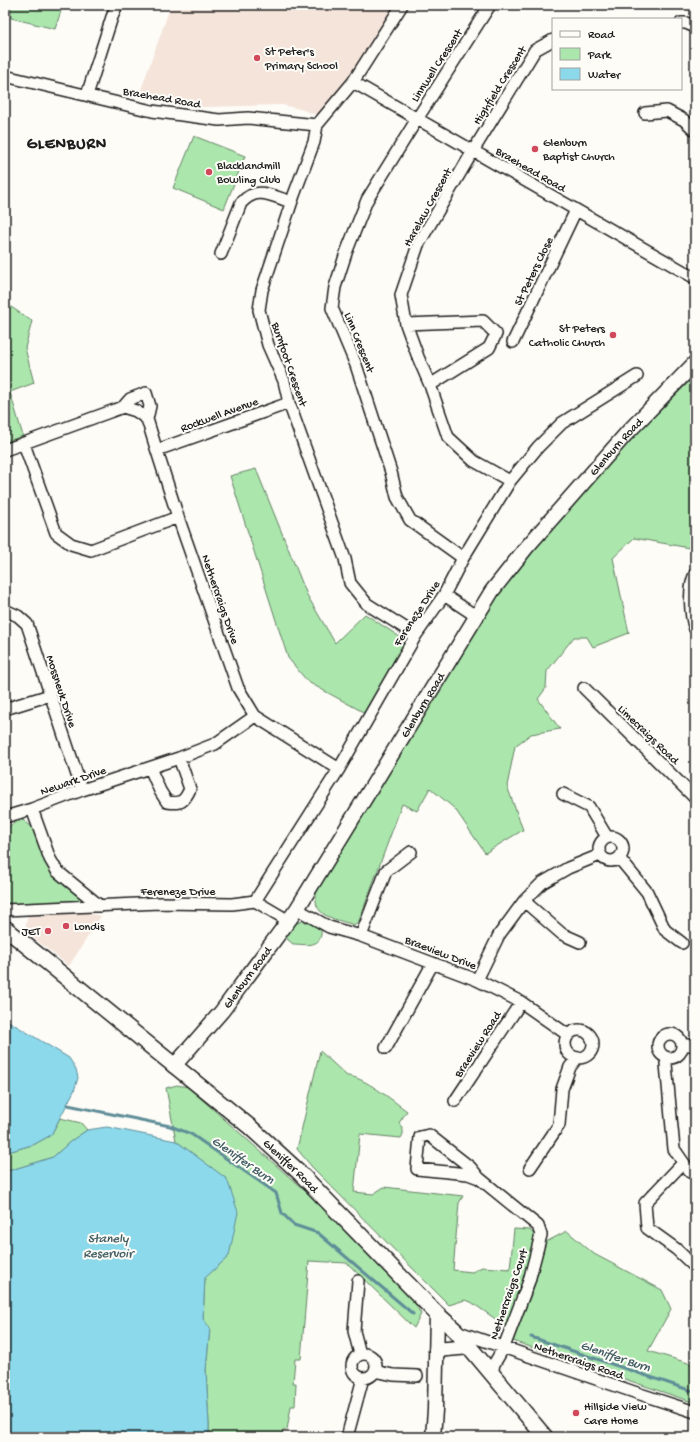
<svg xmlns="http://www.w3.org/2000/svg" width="700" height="1442" font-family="'Gochi Hand',sans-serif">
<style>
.built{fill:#f5e4da}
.green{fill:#abe6ac;stroke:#648164}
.water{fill:#8cd9eb;stroke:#5f8d98}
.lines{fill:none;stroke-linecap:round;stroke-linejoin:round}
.stream{stroke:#5f8d98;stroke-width:3}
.minor-casing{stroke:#1c1c1c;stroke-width:14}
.tertiary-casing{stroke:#1c1c1c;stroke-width:17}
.secondary-casing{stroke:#1c1c1c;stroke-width:18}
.minor{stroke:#fdfcf7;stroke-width:11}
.tertiary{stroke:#fdfcf7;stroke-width:14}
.secondary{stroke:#fdfcf7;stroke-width:15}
.poi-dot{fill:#d1495b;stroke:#fdfcf7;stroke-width:1.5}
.labels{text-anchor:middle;stroke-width:4;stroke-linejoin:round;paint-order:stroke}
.poi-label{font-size:12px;fill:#1c1c1c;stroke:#fdfcf7;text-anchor:start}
.street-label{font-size:12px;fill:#1c1c1c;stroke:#fdfcf7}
.water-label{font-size:13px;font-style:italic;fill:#435e64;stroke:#fdfcf7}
.district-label{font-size:16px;font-weight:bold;letter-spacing:1px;fill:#1c1c1c;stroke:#fdfcf7}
</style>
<rect width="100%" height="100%" fill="#fdfcf7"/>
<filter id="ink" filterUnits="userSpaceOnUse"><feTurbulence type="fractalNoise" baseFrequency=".025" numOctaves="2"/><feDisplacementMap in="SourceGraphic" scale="8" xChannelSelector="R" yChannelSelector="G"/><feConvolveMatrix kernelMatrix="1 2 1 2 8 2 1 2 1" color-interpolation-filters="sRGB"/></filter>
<g filter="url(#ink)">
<path class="built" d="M171,5H394L364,55L324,110L320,113L314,114L300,109L282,105L204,107L182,105L139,95Z
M28,913H88L101,916L69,966L25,931Z"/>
<path class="green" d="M11,5H63L55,29L11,18Z
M194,136L245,156L224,209L173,188Z
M5,303L32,321L25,348L34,383L10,392L23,436L5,442Z
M695,376V549L634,538L613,558L629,633L593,647L587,637H574L547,671L546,688L538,699L560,729L531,734L515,746L507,786L523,830L485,853L455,809L430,788L417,811L402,804L359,921L354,925C333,918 310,917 317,889L491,605L520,565L612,458Z
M256,469L307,595L335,643L365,614L400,637L403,645L365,713L308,682L288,658L230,476Z
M23,820C46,835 36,846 47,865C56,880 72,891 85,901L8,905L5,901V831C9,824 16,822 23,820Z
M303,921C310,923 323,925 321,935C320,938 319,942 315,943C310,946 299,944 293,944L287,939C285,929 294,923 303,921Z
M320,1051L347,1076C363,1076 393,1101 407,1111L399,1123C403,1129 405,1132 401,1138L360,1134L354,1192L373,1194L384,1187L463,1196L459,1203L453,1270L472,1272L482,1267L510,1269L514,1229L530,1230L536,1237L532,1255L507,1327L471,1302L465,1300L449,1305L312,1167L297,1149Z
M177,1085L188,1087L340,1222L415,1303L421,1314L414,1328L347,1263L309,1261L301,1359H295L293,1383H296L295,1406H291L287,1430H283L282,1437H209V1424L206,1370L210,1328L203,1319L205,1277L229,1256L226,1179L176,1141L166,1088Z
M60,1118L81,1123L87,1130L71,1141L53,1157L5,1172V1153L35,1144L51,1135Z
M567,1231L594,1254L662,1290L671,1309L648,1351L695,1365V1403L513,1341L535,1284L544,1243Z"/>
<path class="water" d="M5,1019L69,1058L76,1069L78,1078L74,1091L51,1135L35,1144L5,1153Z
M107,1127L176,1141L227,1179L238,1212L229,1256L205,1278L203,1319L210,1328L206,1370L209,1424V1437H5V1172L53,1157L71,1141L87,1130Z"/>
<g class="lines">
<path class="stream" d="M68,1105L170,1126L191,1134L276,1193L282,1213L294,1225L318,1233L413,1314
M531,1337L695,1392"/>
<defs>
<path id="minor" d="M402,5L353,82L317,125L314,142L294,195L262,290L259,310L268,345L284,381L289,403L345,559L350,583L367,604L416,635
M681,23H686L695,27
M5,76L152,111L219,120L248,118L317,125
M353,82L695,278
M87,95L112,17L117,5
M645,113L667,111L684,120L695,130
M221,254L241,203C257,185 272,196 291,202
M406,324L483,321L496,334L489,348L430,385
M513,342L576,210
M123,407L136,411L147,419
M24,444L56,533L71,544L91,550L178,517
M5,450L123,407L130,399L146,393L150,406L147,419L155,445L178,517L238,688L255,716L339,769
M157,450L289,403
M510,481L474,461L448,437L430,385L418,357L406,324L401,295L418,245L473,151L535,50L553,40
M463,558L410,520L397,497L391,472L356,365L332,308L335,287L346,253L367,200L417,119L490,5
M695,574C688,587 690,616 695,629
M444,595L476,616
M5,610L18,616L27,624L82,790
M584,688L695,798
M8,708L50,695
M150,768L160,791L167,802C181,804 184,802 190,789L179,758
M563,794L589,807L607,837
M32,809L50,859L57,871L100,906
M5,817L32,809L82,790L179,758L215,744L255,716
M599 849a12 12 0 1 1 24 0a12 12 0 1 1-24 0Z
M619,858L647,892L665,930L682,943
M255,901L289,921
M524,901L542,883L568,868L600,855
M297,909L329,927L361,936L477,980L521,1002L568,1035
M5,910L159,903L232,904L255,901L339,769L416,635L444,595L463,558L510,481L538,447L562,423L637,376
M361,936L386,871L411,852
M477,980L499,935L524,901L562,934L580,942
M565 1044a14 14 0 1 1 28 0a14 14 0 1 1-28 0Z
M658 1046a12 12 0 1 1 24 0a12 12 0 1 1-24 0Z
M682,1045H695
M386,1048L433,963
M668,1058L666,1064L674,1149L690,1172L695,1174
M455,1101L521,1002
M683,1163L645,1203L647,1228L676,1249L695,1267
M530,1168L559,1125L562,1089L570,1067L577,1058
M479,1178L468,1174L417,1169L420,1137L429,1135L470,1167L479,1178L538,1226L541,1235L529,1281L504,1347L494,1364L492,1373
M358,1281L354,1331L360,1354
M456,1331L637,1393L695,1412
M352 1366a12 12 0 1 1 24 0a12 12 0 1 1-24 0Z
M375,1371L393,1375L417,1376
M347,1437L363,1378"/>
<g id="tertiary">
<path id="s1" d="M174,1066L222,1011L297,909L492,591L526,548L626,434L695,363"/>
<path d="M436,1350L470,1347"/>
<path d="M433,1437L435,1410L437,1314"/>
</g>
<g id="secondary">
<path id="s2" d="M5,928L250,1127L299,1172L437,1314L456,1331L545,1437"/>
</g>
</defs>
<use href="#minor" class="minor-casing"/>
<use href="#tertiary" class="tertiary-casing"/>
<use href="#secondary" class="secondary-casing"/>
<use href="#minor" class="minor"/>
<use href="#tertiary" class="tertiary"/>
<use href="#secondary" class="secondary"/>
</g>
</g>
<g class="poi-dot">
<circle cx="257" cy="58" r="4"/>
<circle cx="535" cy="149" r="4"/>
<circle cx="209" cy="172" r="4"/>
<circle cx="613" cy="335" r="4"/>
<circle cx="66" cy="926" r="4"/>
<circle cx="48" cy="931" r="4"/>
<circle cx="576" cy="1413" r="4"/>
</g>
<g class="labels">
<g class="poi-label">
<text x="265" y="55">St Peter's<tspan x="265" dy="14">Primary School</tspan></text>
<text x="543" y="146">Glenburn<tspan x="543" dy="14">Baptist Church</tspan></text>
<text x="217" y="169">Blacklandmill<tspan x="217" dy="14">Bowling Club</tspan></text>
<text x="605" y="332" text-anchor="end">St Peters<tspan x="605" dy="14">Catholic Church</tspan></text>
<text x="74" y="930">Londis</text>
<text x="40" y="935" text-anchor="end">JET</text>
<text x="584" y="1410">Hillside View<tspan x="584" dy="14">Care Home</tspan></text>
</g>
<g class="street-label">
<text transform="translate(436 65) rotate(-57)" y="4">Linnwell Crescent</text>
<text transform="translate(499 85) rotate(-58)" y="4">Highfield Crescent</text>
<text transform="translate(162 97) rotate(10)" y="4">Braehead Road</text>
<text transform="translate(531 169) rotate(30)" y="4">Braehead Road</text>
<text transform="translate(427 207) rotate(-61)" y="4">Harelaw Crescent</text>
<text transform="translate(533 271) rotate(-64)" y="4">St Peters Close</text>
<text transform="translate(360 342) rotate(68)" y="4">Linn Crescent</text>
<text transform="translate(290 364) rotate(71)" y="4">Burnfoot Crescent</text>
<text transform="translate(219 414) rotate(-20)" y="4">Rockwell Avenue</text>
<text dy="4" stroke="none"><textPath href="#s1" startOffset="763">Glenburn Road</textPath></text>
<text transform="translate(221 599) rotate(71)" y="4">Nethercraigs Drive</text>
<text transform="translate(416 613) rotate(-57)" y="4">Fereneze Drive</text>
<text transform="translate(62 691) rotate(72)" y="4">Mossneuk Drive</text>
<text dy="4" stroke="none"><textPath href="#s1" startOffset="439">Glenburn Road</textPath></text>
<text transform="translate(649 734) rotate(44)" y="4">Limecraigs Road</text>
<text transform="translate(73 780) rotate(-19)" y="4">Newark Drive</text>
<text x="178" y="895">Fereneze Drive</text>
<text transform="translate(441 952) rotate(21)" y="4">Braeview Drive</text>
<text dy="4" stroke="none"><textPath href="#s1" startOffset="115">Glenburn Road</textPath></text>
<text transform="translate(477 1044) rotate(-57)" y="4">Braeview Road</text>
<text dy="4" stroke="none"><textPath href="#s2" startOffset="372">Gleniffer Road</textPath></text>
<text transform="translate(508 1294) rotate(-71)" y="4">Nethercraigs Court</text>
<text transform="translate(579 1360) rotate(19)" y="4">Nethercraigs Road</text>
</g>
<g class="water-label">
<text transform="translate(244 1159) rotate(35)" y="5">Gleniffer Burn</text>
<text x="108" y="1242">Stanely<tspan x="108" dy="15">Reservoir</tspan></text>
<text transform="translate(616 1355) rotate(19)" y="5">Gleniffer Burn</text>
</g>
<g class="district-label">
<text x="67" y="148">GLENBURN</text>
</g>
</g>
<rect width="700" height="1442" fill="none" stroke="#fdfcf7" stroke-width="20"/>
<rect x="10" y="10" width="680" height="1422" fill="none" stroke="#1c1c1c" stroke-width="1.5" filter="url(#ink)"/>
<rect x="552" y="18" width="130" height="72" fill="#fdfcf7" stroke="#a3a29f"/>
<rect x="560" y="31" width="20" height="6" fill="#fdfcf7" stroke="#a3a29f"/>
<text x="588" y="38" font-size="12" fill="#1c1c1c">Road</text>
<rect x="560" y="48" width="20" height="12" fill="#abe6ac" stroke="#a3a29f"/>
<text x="588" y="58" font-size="12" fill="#1c1c1c">Park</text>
<rect x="560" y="68" width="20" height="12" fill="#8cd9eb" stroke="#a3a29f"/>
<text x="588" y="78" font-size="12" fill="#1c1c1c">Water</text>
</svg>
